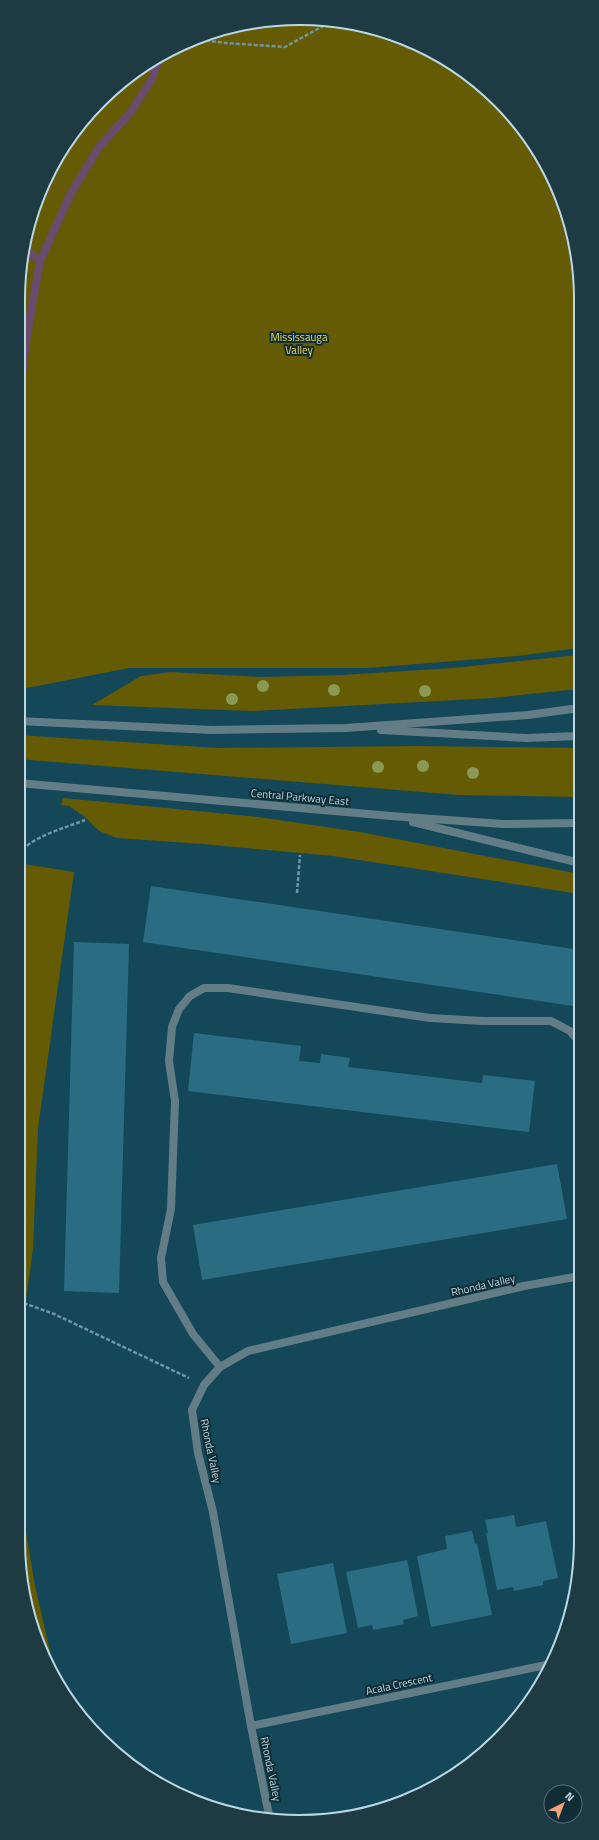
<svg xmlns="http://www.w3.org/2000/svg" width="599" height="1840" font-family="'Titillium Web',sans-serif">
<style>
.green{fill:#645b04}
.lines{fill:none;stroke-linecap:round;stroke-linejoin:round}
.stream{stroke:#6b4b6c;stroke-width:8}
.building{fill:#2a6d83}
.path{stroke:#6e96a4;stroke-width:2.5;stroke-dasharray:4 2;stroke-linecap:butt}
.service{stroke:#637d86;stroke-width:8}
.minor{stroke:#637d86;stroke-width:8}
.tertiary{stroke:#637d86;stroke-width:8}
.tree{fill:#8a9953}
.labels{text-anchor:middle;stroke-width:4;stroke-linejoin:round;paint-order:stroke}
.park-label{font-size:11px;fill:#ebdb4f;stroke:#102c35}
.street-label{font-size:11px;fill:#b9d8e4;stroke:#102c35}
.rim{fill:none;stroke:#b9d8e4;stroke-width:2}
</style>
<rect width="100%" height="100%" fill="#144858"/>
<path class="green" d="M300,18L355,23L440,56L511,114L552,175L579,263V648L517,656L367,668H129L27,688L18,683V300L23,244L40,192L66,143L101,100L143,65L192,39L245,23Z
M579,655V689L492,698L252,711L92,705L141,676L170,672L260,677L343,675L453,668Z
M18,735L217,748L418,746L579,748L580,797L459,795L18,759Z
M63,798L258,817L360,832L580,874V894L333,856L203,844L117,838L99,831L84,816L69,806L61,805Z
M18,863L74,872L38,1128L33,1248L18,1359Z
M18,1484L35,1586L55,1673C50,1665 43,1656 39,1647C18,1595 18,1540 18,1484Z"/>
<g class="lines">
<path class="stream" d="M23,248L40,261
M18,406L27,335L40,261L71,193L99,147L130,113L152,79L160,56"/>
</g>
<path class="building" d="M151,886L580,950V1007L143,942Z
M74,942L129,944L119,1293L64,1291Z
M194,1033L301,1046L299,1061L320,1063L321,1054L350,1058L348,1067L482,1083L483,1075L535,1081L529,1132L188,1091Z
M557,1164L567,1219L202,1280L193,1225Z
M576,1505H581V1540L577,1578L571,1577Z
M514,1515L516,1527L546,1521L558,1578L543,1581V1585L514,1591L513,1587L497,1590L486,1533H488L485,1520Z
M472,1531L475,1544L477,1543L492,1615L431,1627L417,1556L447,1549L445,1536Z
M407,1560L418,1616L403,1620L404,1624L373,1630L372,1625L358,1628L346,1572Z
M333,1563L347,1633L291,1644L277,1574Z"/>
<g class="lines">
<path class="path" d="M194,39L226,43L285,47L323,26L328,21
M18,867C18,864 18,859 20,855C26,838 68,827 85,820
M18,868L21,890L18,905
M297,893L300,855
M18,1301L54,1314L189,1378"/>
<path class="service" d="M220,1367L193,1334L163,1282L161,1258L171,1209L175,1101L169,1061L172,1027L179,1009L190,996L204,988H228L430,1018L483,1021H551L570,1031L580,1042"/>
<path class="minor" d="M251,1726L551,1664
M270,1820L251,1726L213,1512L198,1453L192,1410L204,1385L220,1367L248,1351L524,1286L580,1276"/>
<path class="tertiary" d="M18,721L212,730L346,728L528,715L579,708
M381,730L526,738L579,736
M18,783L391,816L503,824L580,823
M413,822L580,863"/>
</g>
<g class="tree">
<circle cx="263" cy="686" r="6"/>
<circle cx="334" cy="690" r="6"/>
<circle cx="425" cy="691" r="6"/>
<circle cx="232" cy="699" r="6"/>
<circle cx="423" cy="766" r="6"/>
<circle cx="378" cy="767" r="6"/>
<circle cx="473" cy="773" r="6"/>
</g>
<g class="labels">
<g class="park-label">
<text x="299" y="341">Mississauga<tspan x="299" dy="13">Valley</tspan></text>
</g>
<g class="street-label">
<text transform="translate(300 797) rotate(5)" y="4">Central Parkway East</text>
<text transform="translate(483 1285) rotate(-13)" y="4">Rhonda Valley</text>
<text transform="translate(211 1451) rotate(78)" y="4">Rhonda Valley</text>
<text transform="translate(399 1684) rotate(-12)" y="4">Acala Crescent</text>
<text transform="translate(271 1769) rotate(78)" y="4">Rhonda Valley</text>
</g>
</g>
<path d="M0 0H599V1840H0ZM299 25H300A274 274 0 0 1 574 299V1541A274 274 0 0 1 300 1815H299A274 274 0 0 1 25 1541V299A274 274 0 0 1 299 25Z" fill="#1e3a43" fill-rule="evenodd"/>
<path class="rim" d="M299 25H300A274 274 0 0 1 574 299V1541A274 274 0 0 1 300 1815H299A274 274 0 0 1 25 1541V299A274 274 0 0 1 299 25Z"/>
<g transform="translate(563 1804) rotate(42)"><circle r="19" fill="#102c35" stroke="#54717b"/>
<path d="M0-3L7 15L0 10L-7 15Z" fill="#f2a07f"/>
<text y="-6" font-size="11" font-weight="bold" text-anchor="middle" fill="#b9d8e4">N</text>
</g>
</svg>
